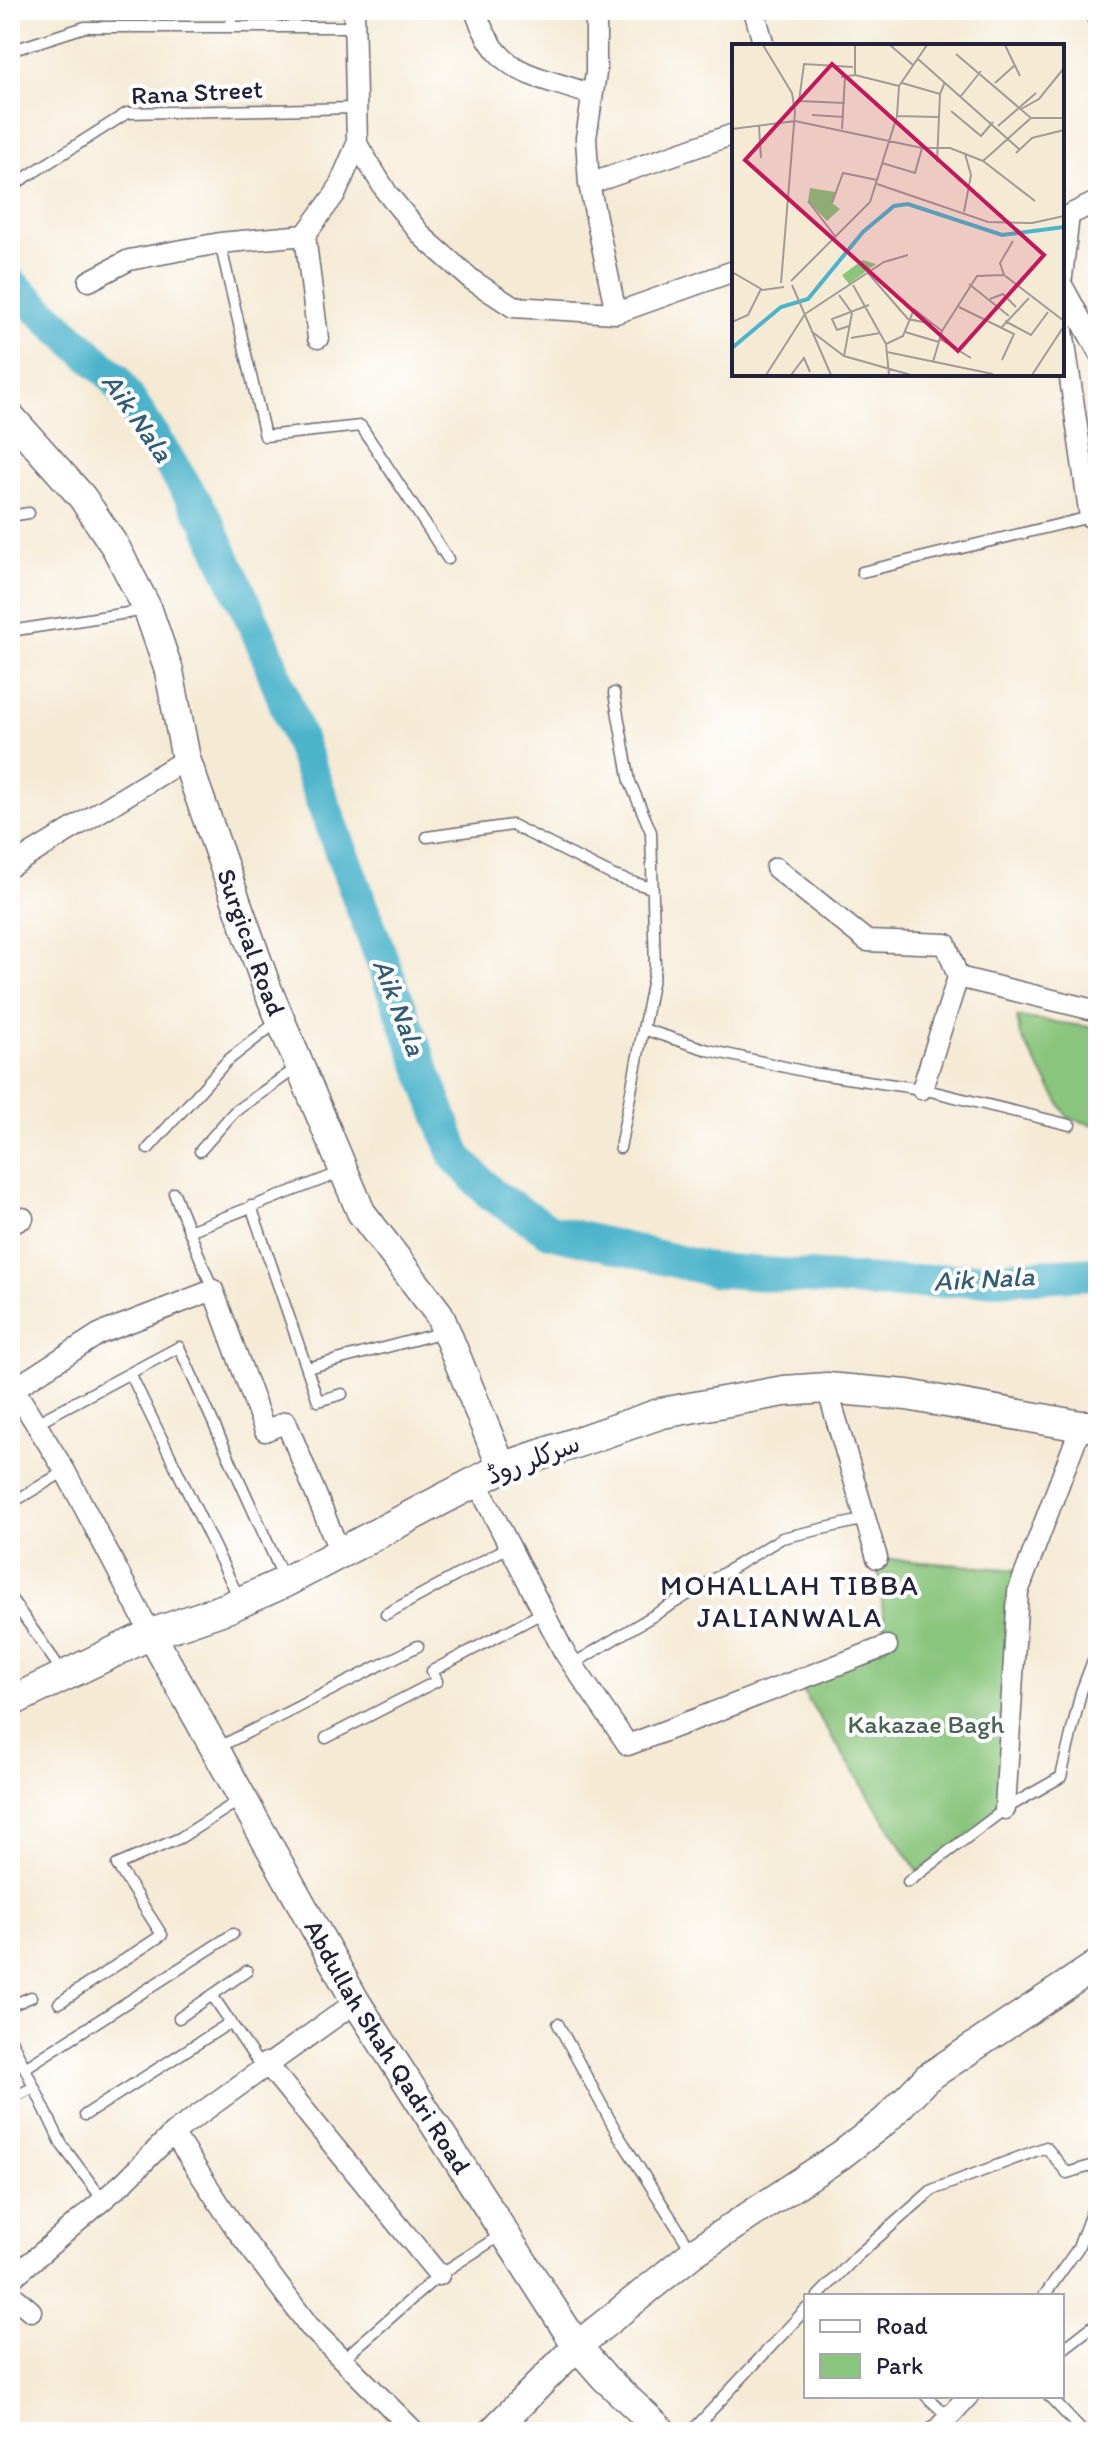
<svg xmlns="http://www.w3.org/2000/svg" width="1108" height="2442" font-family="Itim,'Playpen Sans Arabic',sans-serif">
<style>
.green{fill:#89c57b;stroke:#56745b;stroke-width:2}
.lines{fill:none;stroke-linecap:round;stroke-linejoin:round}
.river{stroke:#4cb4cb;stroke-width:34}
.lane-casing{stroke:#6c6871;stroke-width:13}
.street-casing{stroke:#6c6871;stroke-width:23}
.secondary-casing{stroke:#6c6871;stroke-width:31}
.primary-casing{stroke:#6c6871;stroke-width:33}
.lane{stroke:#fff;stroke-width:10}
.street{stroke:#fff;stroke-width:20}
.secondary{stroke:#fff;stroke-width:28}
.primary{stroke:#fff;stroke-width:30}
.labels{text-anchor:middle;stroke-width:8;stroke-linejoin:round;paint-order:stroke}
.street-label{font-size:26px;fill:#22223b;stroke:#fff}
.park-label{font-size:26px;fill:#4b6355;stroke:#fff}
.water-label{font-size:28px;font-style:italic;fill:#335c75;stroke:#fff}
.neighbourhood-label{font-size:28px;letter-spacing:2px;fill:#22223b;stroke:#fff}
.inset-river{fill:none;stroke:#4cb4cb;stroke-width:4}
.inset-road{fill:none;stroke:#a19a97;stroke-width:2}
.view{fill:#c2185b;fill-opacity:0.15;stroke:#c2185b;stroke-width:4}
.inset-edge{fill:none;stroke:#22223b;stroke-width:4}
</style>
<rect width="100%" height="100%" fill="#fff"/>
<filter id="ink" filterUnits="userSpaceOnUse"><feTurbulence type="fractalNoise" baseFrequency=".0125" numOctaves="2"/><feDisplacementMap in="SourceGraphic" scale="16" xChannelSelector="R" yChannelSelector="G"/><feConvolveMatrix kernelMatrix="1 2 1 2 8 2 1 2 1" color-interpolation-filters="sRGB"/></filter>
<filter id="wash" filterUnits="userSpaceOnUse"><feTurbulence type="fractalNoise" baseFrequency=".006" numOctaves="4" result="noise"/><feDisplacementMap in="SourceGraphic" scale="32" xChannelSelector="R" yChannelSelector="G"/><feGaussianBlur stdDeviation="1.8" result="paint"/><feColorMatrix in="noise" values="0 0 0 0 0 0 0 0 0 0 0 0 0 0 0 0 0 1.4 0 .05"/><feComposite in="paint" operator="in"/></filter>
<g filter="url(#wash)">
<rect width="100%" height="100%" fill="#f5ead4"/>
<path class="green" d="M1017,1017L1098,1028V1126L1068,1118L1020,1035Z
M877,1558L1027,1571L1005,1809L918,1872L798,1684L887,1646Z"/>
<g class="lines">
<path class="river" d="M10,283L115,378L206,519L264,646L456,1157L492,1195L550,1231L713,1270L890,1283L1098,1273"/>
</g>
</g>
<g filter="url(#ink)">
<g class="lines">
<defs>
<path id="lane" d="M231,27L232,10
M10,51L85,27H354
M12,186L127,113L355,108
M220,243L265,436L361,426L448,559
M10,516L29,513
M862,572L1090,517
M10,631L147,610
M614,693L630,782L651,832L655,968L620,1148
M427,837L512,825L614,876L651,888
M643,1029L708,1050L812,1073L922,1089L1070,1125
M148,1149L227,1061L277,1022
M200,1151L234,1112L298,1067
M174,1193L213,1290
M251,1206L318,1401L342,1394
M189,1231L342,1172
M307,1368L444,1332
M130,1373L239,1598
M36,1423L179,1347L285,1581
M10,1504L65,1471
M10,1597L64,1674
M386,1614L510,1546
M573,1664L782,1538L866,1519
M326,1738L437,1681L432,1671L544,1612
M217,1748L418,1646
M908,1882L1005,1809L1061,1777L1081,1692L1098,1647
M212,1995L261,2067
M59,2003L162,1935L117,1865L180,1838L240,1800
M10,2006L31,1997
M179,2018L247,1971
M558,2024L617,2133L692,2251
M10,2037L62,2145L98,2193
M25,2068L233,1934
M10,2099L34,2087
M85,2115L231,2022
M818,2296L857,2256L932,2190L1046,2147L1067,2173L1094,2165L1098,2167
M1044,2296L1078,2248L1098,2194
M1062,2350L1098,2322
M342,2360L439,2275L504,2233
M926,2396L950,2418
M1049,2396L1083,2432
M629,2432L643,2418
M691,2432L806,2309"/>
<path id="street" d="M475,10C498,77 531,73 592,95
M596,10V73L586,138L589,184L616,313
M754,10L764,46
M1095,10L1098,19
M357,144L387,193L423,237L472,280L513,307L616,313L734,271
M589,184L734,134
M305,235L318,338
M1062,277L1069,215L1098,201
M89,281L129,260L220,243L305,235L336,193L357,144L354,10
M1062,285L1098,351
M1062,323L1090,517H1098
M10,867L186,759
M776,868L867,941L946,944L958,977L922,1089
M958,977L1098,1011
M10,1225L23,1218
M10,1382L65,1471L151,1634
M15,1388L99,1334L213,1290L265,1431L286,1422L341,1555
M827,1388L877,1558
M476,1481L564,1652L628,1745L887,1646
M1005,1809L1018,1592L1081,1426
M266,2063L439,2275
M173,2133L236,2229L309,2326L415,2432
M10,2280L125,2181L173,2133L356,2002
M10,2293L31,2311
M935,2432L968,2396"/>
<g id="secondary">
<path id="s1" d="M10,416L82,497L116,548L148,610L169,671L186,759L267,988L361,1212L439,1314L502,1468"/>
<path id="s2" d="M151,1634L356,2002L577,2346L605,2378L663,2432"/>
<path d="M492,2432L577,2346L693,2253L841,2155L885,2121L927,2078L1098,1964"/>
</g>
<path id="primary" d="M10,1702L151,1634L227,1608L285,1582L502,1468L662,1413L784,1391L827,1388L907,1395L1081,1426H1098"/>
</defs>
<use href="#lane" class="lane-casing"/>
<use href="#street" class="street-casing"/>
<use href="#secondary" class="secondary-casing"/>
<use href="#primary" class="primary-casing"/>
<use href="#lane" class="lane"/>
<use href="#street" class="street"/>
<use href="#secondary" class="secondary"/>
<use href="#primary" class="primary"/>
</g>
</g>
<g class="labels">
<g class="street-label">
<text transform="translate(197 92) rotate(-3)" y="9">Rana Street</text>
<text dy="9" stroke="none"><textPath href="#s1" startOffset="588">Surgical Road</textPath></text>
<text transform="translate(533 1459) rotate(-21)" y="9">سرکلر روڈ</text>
<text dy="9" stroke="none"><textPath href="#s2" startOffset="476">Abdullah Shah Qadri Road</textPath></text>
</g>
<g class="park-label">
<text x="926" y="1733">Kakazae Bagh</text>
</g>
<g class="water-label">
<text transform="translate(138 417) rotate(55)" y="10">Aik Nala</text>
<text transform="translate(400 1007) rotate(69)" y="10">Aik Nala</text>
<text transform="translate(984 1278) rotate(-3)" y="10">Aik Nala</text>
</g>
<g class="neighbourhood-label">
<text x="790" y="1595">MOHALLAH TIBBA<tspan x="790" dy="32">JALIANWALA</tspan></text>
</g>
</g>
<g transform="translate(732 44)">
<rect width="332" height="332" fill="#f5ead4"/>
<path d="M78,144L103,148L100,159L108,165L95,177L76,157ZM131,216L144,220L117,240L110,231Z" fill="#89c57b"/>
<path class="inset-river" d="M0,304L49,263L76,255L131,188L162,162L176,160L270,191L332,183"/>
<path class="inset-road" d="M31,1L60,49L63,68L49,239M158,1L181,21M273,1L288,32M224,10L299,74H332M186,15L287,105M123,31V1M109,33L123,31L167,42M170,39L208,50M263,39L283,21M229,52L249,27M66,57L113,59M67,57L72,20L121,23M289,65L307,55L332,24M219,67L249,92L261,78M80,71L112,73M165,72L206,73M27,82L29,114M266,82L304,49M0,85L63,77L190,104H218L251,117L303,157M110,85L113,32M284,109L300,94L332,86M251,117L299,74M205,118L208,50L213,38M150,119L183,129L190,104M145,140L256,178L300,179L332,172M76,157L103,192M100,159L111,129L145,136M232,168L239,131L233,110M281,197L268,219L272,231L332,277M0,228L31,246L52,243M136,229L176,275L201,280M59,237L138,158L165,72L167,42L195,1M237,240L277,272M60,241L99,331M121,241L154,300L157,331M107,251L120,269L112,312M258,255L271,250L284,263M227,263L282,290L270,316M73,270L152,218L176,211M273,277L299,291L316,268M0,278L16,271L29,245M117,282L105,286L100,275L137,261M269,284L297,254M79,287L112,312L179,331M210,287L245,232L272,231M173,288L207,298M119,294L148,289M208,295L239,314M154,300L171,292L182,265L210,287L201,318M155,308L261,330M34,331L73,270M59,331L72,314L78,328M300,331L332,282"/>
<path class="view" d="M100,20L312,211L226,307L13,116Z"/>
<rect width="332" height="332" class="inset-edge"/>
</g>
<rect width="1108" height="2442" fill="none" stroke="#fff" stroke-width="40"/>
<rect x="804" y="2294" width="260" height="104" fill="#ffffff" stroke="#a7a7b1" stroke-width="2"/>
<rect x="820" y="2320" width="40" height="12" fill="#ffffff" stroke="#a7a7b1" stroke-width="2"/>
<text x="876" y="2334" font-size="24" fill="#22223b">Road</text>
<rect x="820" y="2354" width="40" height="24" fill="#89c57b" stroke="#a7a7b1" stroke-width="2"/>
<text x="876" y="2374" font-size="24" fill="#22223b">Park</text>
</svg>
